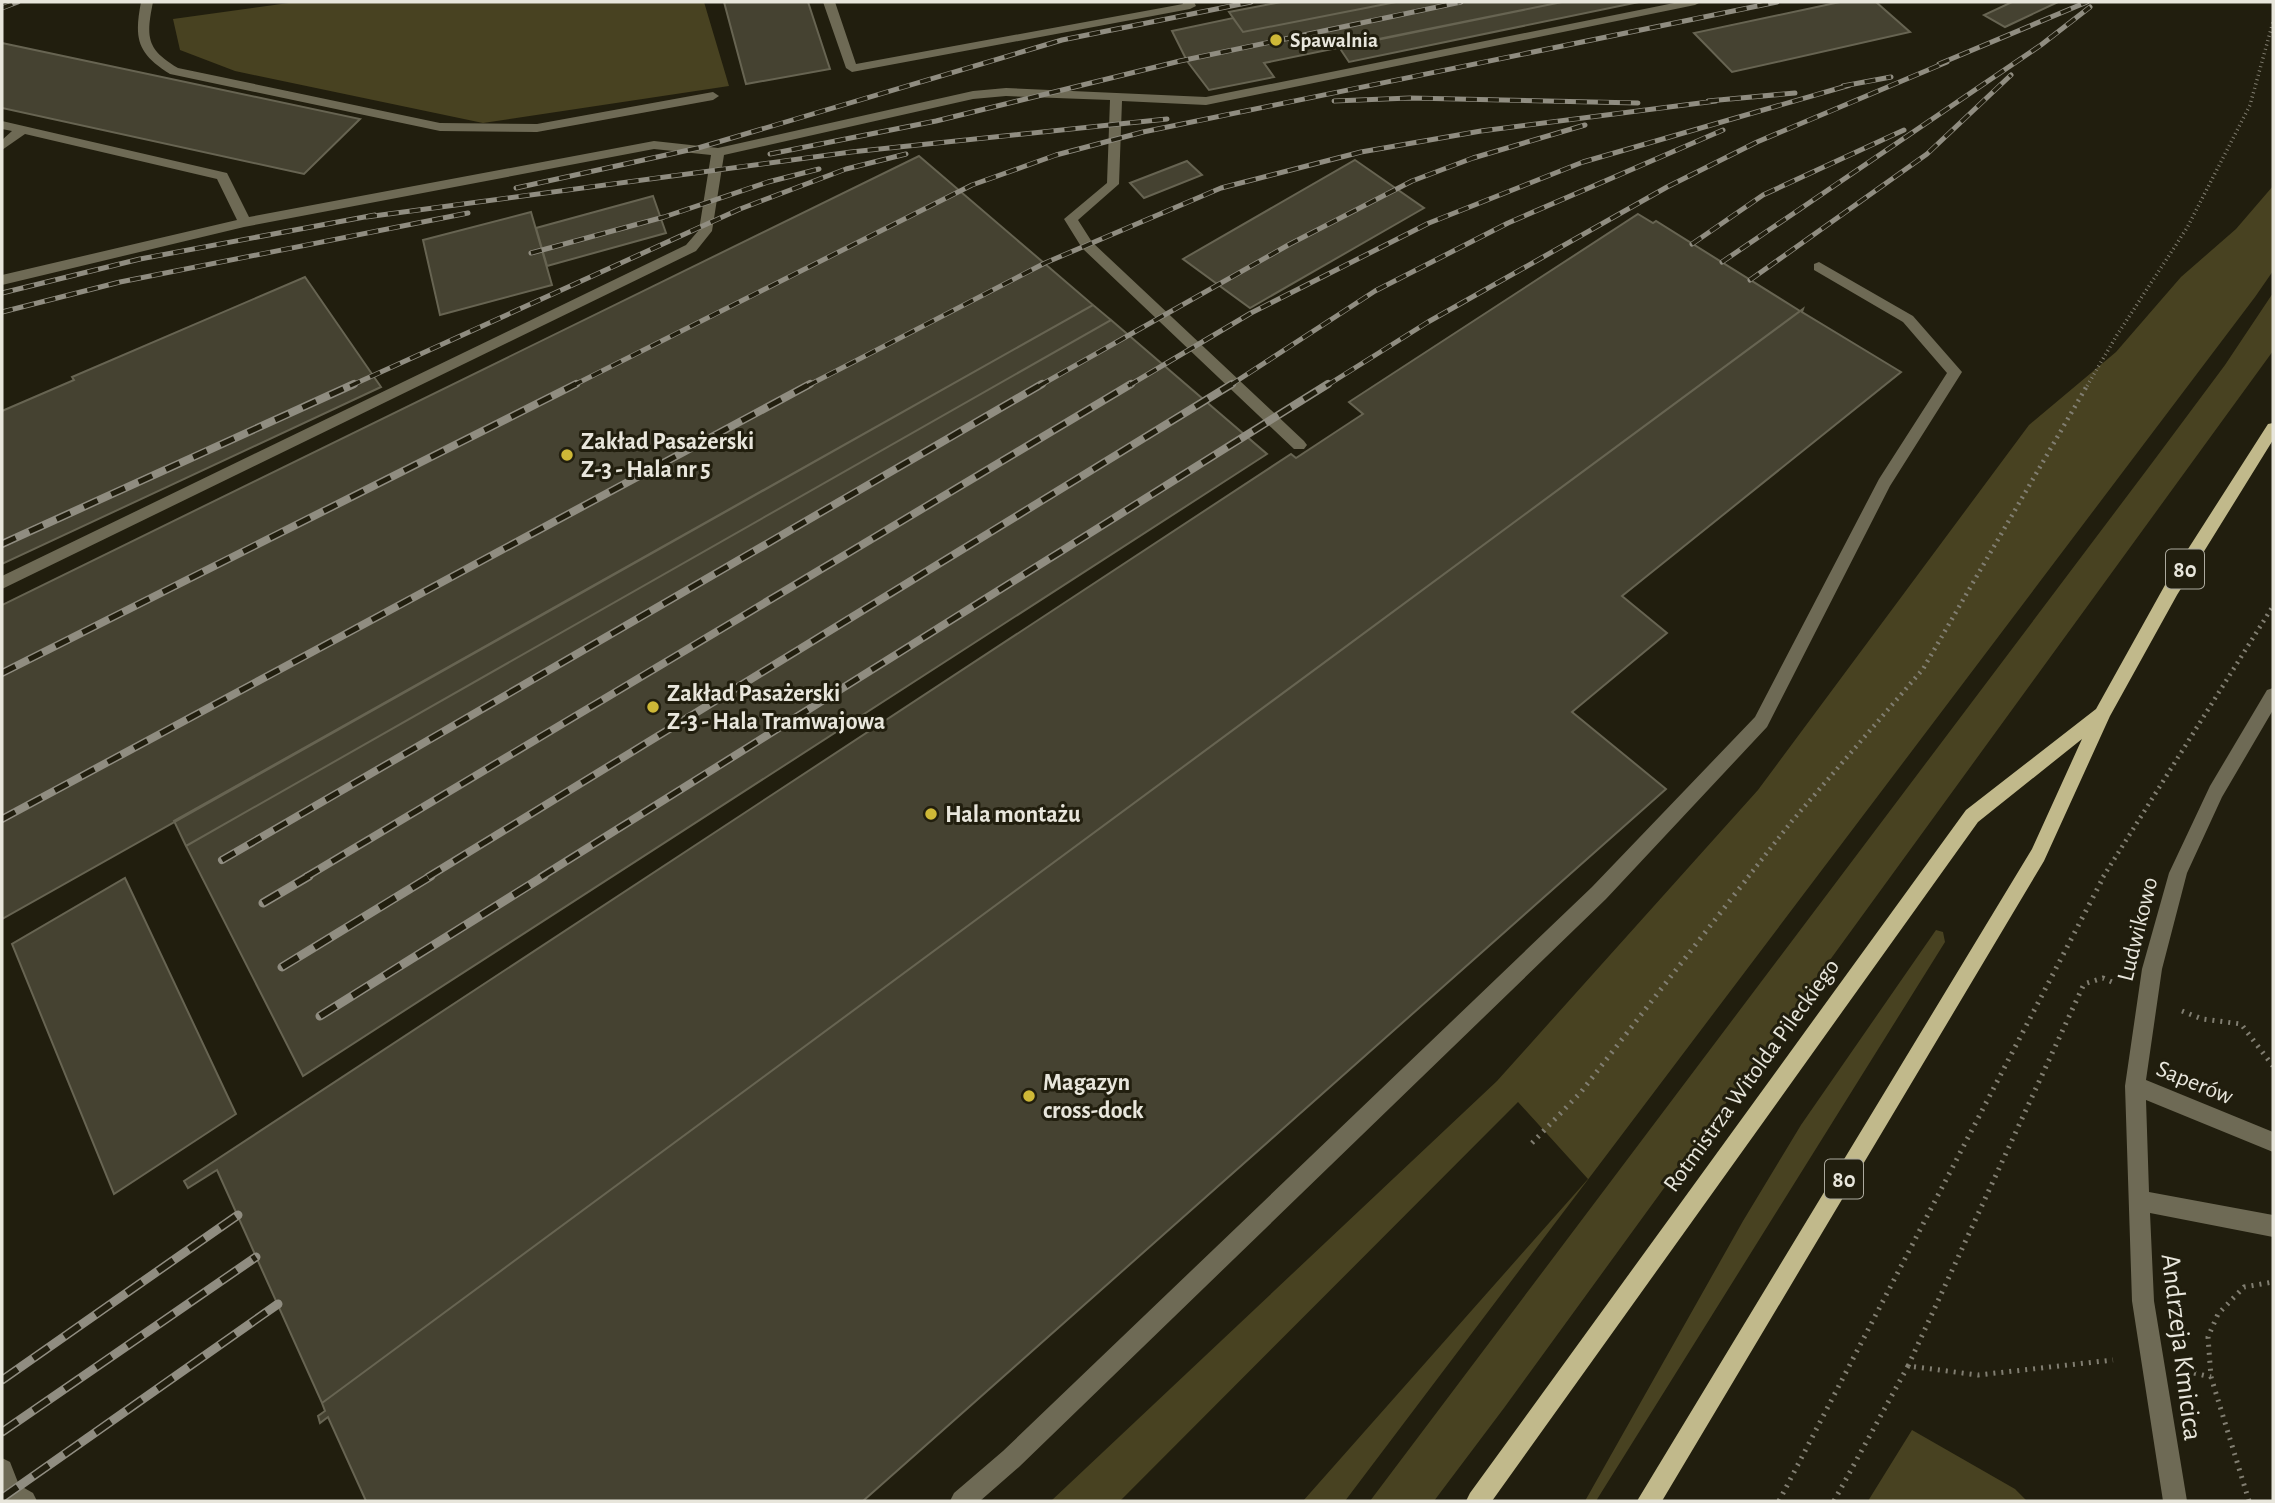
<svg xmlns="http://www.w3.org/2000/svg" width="2275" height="1503" font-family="'Alegreya Sans',sans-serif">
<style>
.green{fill:#484221}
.building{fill:#454231;stroke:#676452;stroke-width:2}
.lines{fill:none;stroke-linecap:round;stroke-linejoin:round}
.path-far2{stroke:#817e71;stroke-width:3.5;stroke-dasharray:1 3.5;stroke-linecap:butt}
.path-far1{stroke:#817e71;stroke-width:4.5;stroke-dasharray:2 5;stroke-linecap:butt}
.path{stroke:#817e71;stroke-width:5;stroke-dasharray:2 6;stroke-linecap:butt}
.minor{fill:#6e6a55;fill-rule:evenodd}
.major{fill:#c1b98b;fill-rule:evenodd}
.rail-far2-casing{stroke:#908d81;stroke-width:5}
.rail-far1-casing{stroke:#908d81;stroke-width:8}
.rail-casing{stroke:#908d81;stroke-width:9}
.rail-far2{stroke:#211e0e;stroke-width:3.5;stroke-dasharray:11;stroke-linecap:butt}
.rail-far1{stroke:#211e0e;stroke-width:5;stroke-dasharray:15;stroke-linecap:butt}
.rail{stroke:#211e0e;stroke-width:6;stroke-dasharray:19;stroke-linecap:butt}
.poi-dot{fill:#ceb837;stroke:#211e0e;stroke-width:2.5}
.labels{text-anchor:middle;stroke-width:6;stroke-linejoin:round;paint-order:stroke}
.far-poi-label{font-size:21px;font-weight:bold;fill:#e8e6dc;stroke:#211e0e;text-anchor:start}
.shield{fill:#211e0e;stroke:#acaa9e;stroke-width:2}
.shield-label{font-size:23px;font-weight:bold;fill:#e8e6dc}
.poi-label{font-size:24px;font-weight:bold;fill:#e8e6dc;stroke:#211e0e;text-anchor:start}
.street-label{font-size:24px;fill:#e8e6dc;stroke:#211e0e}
.near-street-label{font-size:28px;fill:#e8e6dc;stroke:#211e0e}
</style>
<rect width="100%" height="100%" fill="#211e0e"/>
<path class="green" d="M296,2H704L729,86L483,123L235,71L180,50L173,19Z
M2273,186V271L2255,297L1345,1501H1303L1588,1179L1518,1102L1120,1501H1051L1497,1081L1758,790L2029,425L2116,352L2181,277L2236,229Z
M2273,293V351L1504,1408L1434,1501H1370L2152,463L2225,365Z
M1936,930L1943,932L1945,942L1596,1501H1585L1743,1221L1801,1125Z
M1912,1430L2015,1489L2027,1501H1868Z"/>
<path class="building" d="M724,2H808L830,69L746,84Z
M1281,2H1396L1243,32L1229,12Z
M1396,2H1562L1264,63L1274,77L1209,90L1187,61L1172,31L1233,18L1243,32Z
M1562,2H1639L1349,62L1339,47Z
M1840,2H1876L1910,32L1732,72L1694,33Z
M2012,2H2058L2005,27L1984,15Z
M2,43L360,119L304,174L2,108Z
M919,156L1093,305L2,919V605Z
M1355,160L1424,208L1250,308L1183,259Z
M1187,161L1202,175L1144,198L1130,183Z
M653,196L666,233L547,266L536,228Z
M531,212L552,285L440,315L423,240Z
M1638,214L1653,223L1656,221L1800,311L322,1403L217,1170L188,1188L184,1181L1291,454L1296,458L1363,414L1349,402Z
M305,277L381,387L2,564V411L74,380L72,377Z
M1093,305L1111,320L186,846L174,821Z
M1803,309L1802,312L1901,372L1622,596L1667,633L1572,712L1666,789L863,1501H366L328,1417L320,1423L318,1416L325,1411L322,1403Z
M1111,320L1267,454L303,1076L186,846Z
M125,878L236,1114L114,1194L12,944Z"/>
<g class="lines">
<path class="path-far2" d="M2087,386L2117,335L2187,228L2250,105L2273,22"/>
<path class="path-far1" d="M1748,877L1792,821L1923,669L2088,384
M2103,877L2273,606"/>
<path class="path" d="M2182,1011L2202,1019L2241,1024L2273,1066
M1532,1143L1581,1092L1749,876
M1908,1366L2084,984L2103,978L2112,982
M2194,1373L2211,1377
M1779,1501L2104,876
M1834,1501L1908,1366L1978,1375L2113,1360
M2249,1501L2211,1377L2208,1337L2218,1314L2244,1287L2273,1282"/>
<path class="minor" d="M141,2H153C146,37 146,49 178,68L440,123L537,124L713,92L719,96L713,100L537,132L440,131L170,74C137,53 134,39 141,2Z
M823,2H835L856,64L1183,4L1182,2H1194L1196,6L1190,9L852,72L846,68Z
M1679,2H1701L1695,5L1206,105L1122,101L1119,184L1078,220L1092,242L1304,441L1307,445L1304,449H1294L1082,248L1064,219L1107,183L1110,100L1006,96L973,99L724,155L712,231L696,251L2,589V576L686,245L699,230L711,155L654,149L244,227L2,285V275L237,220L217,179L25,134L2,150V140L12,131L2,129V121L227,173L249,217L654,141L718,148L973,91L1006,88L1206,97Z
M1819,262L1913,316L1962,372L1890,486L1767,727L1606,899L1019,1467L980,1501H950L954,1493L1003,1451L1592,887L1755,717L1879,479L1947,373L1903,322L1814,270V264Z
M2273,688V710L2222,797L2187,873L2162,969L2146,1080L2273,1132V1152L2146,1100L2149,1192L2273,1215V1237L2150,1213L2154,1301L2187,1501H2163L2132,1301L2125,1086L2142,969L2169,873L2210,786L2267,690Z
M2,1458L10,1462L19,1485L33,1493L37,1501H2Z"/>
<path class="major" d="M2273,423V440L2177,595L2110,716L2044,861L1662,1501H1637L2032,849L2082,739L1978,822L1492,1501H1466L1470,1493L1966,810L2096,709L2165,585L2268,424Z"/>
<defs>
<path id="rail-far2" d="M2,8L18,2
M1939,64L2087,2
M1843,86L1891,77
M1334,101L1410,98L1638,103
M1708,101L1795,93
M770,154L936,121L1180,61L1461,2
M516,188L698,148L1062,40L1251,2
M366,217L851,152L1167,119
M1692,244L1763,195L1904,130
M531,253L664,217L768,182L819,169
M1722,262L2041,45L2090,7
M1750,280L1927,154L2011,75
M2,293L140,259L375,215
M2,312L120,282L468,213
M350,386L740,209L846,169L906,154
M572,386L972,185L1056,155L1143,132L1777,2
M807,386L1045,263L1221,188L1361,152L1481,131L1716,101
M1039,386L1290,244L1412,181L1473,158L1585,125
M1128,386L1251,313L1429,223L1583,162L1850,85
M1229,386L1375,291L1508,223L1723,130
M1326,386L1428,322L1667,187L1757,142L1947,62"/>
<path id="rail-far1" d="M2,544L354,384
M2,673L576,384
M2,819L810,384
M222,860L1042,384
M306,877L1131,384
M428,877L1232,384
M541,877L1328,384"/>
<path id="rail" d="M263,903L309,876
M282,967L431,876
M320,1016L544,876
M2,1380L238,1215
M2,1432L256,1257
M2,1498L278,1304"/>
</defs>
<use href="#rail-far2" class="rail-far2-casing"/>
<use href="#rail-far1" class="rail-far1-casing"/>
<use href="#rail" class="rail-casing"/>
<use href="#rail-far2" class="rail-far2"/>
<use href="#rail-far1" class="rail-far1"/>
<use href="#rail" class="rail"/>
</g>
<g class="poi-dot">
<circle cx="1276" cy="40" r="7"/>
<circle cx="567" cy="455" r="7"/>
<circle cx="653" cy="707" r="7"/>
<circle cx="931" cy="814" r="7"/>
<circle cx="1029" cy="1096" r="7"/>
</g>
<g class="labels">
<g class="far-poi-label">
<text x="1290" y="47">Spawalnia</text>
</g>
<g class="shield">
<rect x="2166" y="549.5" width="38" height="39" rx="5"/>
<rect x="1825" y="1159.5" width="38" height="39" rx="5"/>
</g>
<g class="shield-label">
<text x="2185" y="577">80</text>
<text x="1844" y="1187">80</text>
</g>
<g class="poi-label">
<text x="581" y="449">Zakład Pasażerski<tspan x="581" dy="28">Z-3 - Hala nr 5</tspan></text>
<text x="667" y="701">Zakład Pasażerski<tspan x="667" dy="28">Z-3 - Hala Tramwajowa</tspan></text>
<text x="945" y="822">Hala montażu</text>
<text x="1043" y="1090">Magazyn<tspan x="1043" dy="28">cross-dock</tspan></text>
</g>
<g class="street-label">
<text transform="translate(2137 929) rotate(-76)" y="8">Ludwikowo</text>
<text transform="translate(1751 1075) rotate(-54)" y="8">Rotmistrza Witolda Pileckiego</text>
<text transform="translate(2195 1082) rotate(22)" y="8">Saperów</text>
</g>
<g class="near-street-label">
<text transform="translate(2183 1347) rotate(83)" y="10">Andrzeja Kmicica</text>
</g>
</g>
<rect width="2275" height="1503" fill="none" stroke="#e8e6dc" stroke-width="7"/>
</svg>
